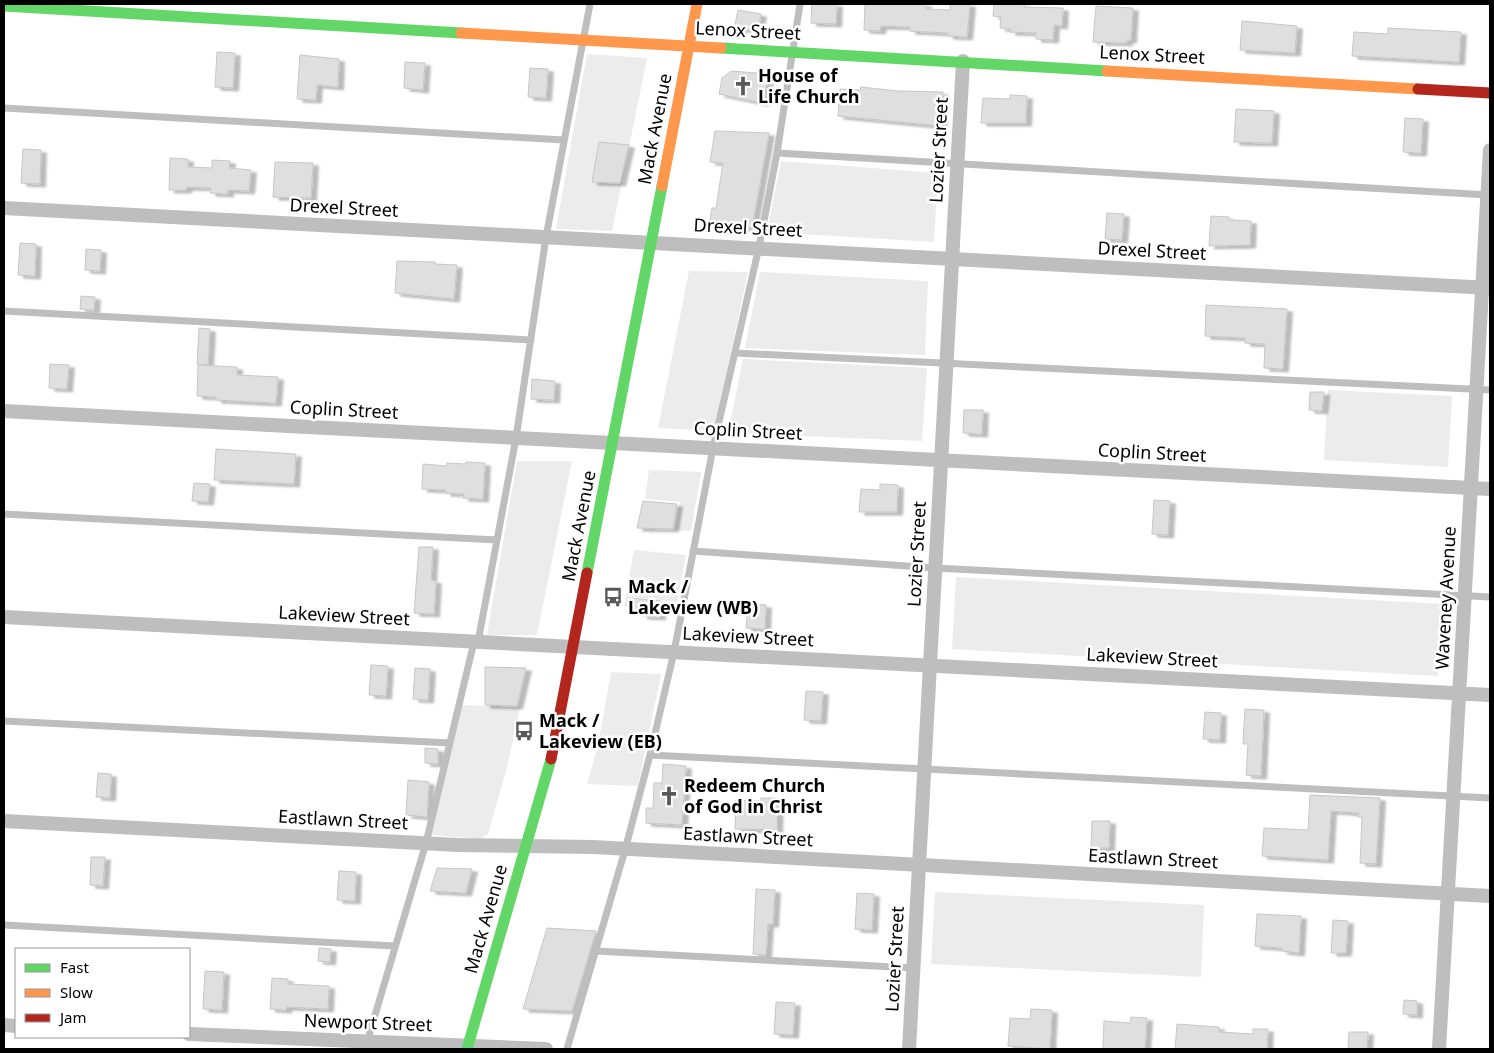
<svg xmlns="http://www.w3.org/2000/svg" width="1494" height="1053" font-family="'Noto Sans',sans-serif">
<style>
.green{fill:#ececec}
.building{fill:#dfdfdf;stroke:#c7c7c7;filter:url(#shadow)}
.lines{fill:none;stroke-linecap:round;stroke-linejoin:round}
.lane{stroke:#bebebe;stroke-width:7}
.street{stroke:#bebebe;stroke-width:14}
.fast{stroke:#63d668;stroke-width:11}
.slow{stroke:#ff974d;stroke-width:11}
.jam{stroke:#b3261e;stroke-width:11}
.labels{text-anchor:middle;stroke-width:5;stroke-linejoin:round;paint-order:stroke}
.street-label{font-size:18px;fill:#000;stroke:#fff}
.poi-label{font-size:18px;font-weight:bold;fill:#000;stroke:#fff;text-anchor:start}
</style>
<defs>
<filter id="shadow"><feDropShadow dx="5.5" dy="3" stdDeviation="1" flood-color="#0004"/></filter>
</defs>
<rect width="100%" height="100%" fill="#fff"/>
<path class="green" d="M587,54L647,58L612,231L556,229Z
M781,161L938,173L934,242L767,232Z
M689,271L748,272L714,431L658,428Z
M760,272L928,281L925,355L745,348Z
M743,359L927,368L922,441L728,433Z
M1328,390L1452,396L1448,467L1324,460Z
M517,461H572L537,635H487Z
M649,470L701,472L691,531L675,530L680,502L645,499Z
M634,550L686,555L677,602L630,597L629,607L624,606Z
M956,577L1443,604L1438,676L952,649Z
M611,672L661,674L638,786L587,784L598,746Z
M460,705L520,707L507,767L488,834L480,839L431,835Z
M935,892L1204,905L1201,977L931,964Z"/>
<path class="building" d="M812,4H837L836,24L811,23Z
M865,4H926V9L950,10V4H970L967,37L948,36V33L910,31V27L881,26L880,31L864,30Z
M994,4H1025L1024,7L1063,8L1062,26L1054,25L1053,40L1036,39V33L1010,32L1011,29L1000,28L1001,17L993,16Z
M1096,6L1133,8L1131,40H1127V43L1093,42Z
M738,10L761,14L758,30L734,29Z
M1242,21L1297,26L1295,53L1240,50Z
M1388,28L1461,32L1459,62L1352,56L1354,32L1388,34Z
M217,52L235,53L233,88L215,87Z
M300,55L339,59L338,87L317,85L316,100L297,99Z
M405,62L425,63L423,90L404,88Z
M530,68L548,69L546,98L528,97Z
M731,71L769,74L763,103L719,94L722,78Z
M861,87L898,91L943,92L941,126L838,116L840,89L860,90Z
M1010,95L1027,96L1026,123H981L983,98L1010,99Z
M1236,109L1274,111L1272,143L1234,142Z
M1405,118L1423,119L1421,153L1403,152Z
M715,131L769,133L752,228L709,226L712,208H716L723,163L710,162Z
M599,142L629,145L620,183L592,182Z
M23,149L41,150L40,184L21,183Z
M170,158L188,159V167L212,168V160L230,161L229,168L251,170L249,191L228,190V194L210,193L211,188L187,187L186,190H169Z
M275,162L313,163L311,198L273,197Z
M1107,213L1124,214L1122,240L1105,239Z
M1211,216L1229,217V220L1251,221L1250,245L1209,246Z
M20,243L36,244L35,276L18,275Z
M86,249L101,250L100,271L85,270Z
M397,261L435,262V264L457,265L454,299L395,293Z
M81,296L95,297L94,310L80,309Z
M1206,305L1287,309L1283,369L1264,368L1265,344L1245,343V338L1205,336Z
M199,328L210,329L208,365L197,364Z
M50,364L69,365L67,389L49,388Z
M198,365L237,367V375L278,377L276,403L216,400V397L197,396Z
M532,379L555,381L554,400L531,399Z
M1310,392H1324L1322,411L1309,410Z
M964,410H983L982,434L963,433Z
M216,449L296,454L294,484L214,480Z
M466,462L485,463L483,499L463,498L464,494L445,493L446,490L422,489L423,464L447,466V463L465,464Z
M194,483L210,484L208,502L192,501Z
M880,484L898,485L897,512H859L861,489L880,490Z
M1154,500L1170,501L1168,535L1152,534Z
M643,501L677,504L673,529L637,528Z
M419,547H433L431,580L436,581L434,614L414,613Z
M630,598L661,601L660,617L642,616V611L629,610Z
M748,604L766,605L765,629L746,628Z
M371,665L388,666L386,696L369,695Z
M485,667L526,668L517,706L485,705Z
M415,668L430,669L428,700L413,699Z
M806,691L823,692L821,721L804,720Z
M1245,709L1264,710L1261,776L1246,775L1248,744H1243Z
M1205,712L1221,713L1220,740L1203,739Z
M425,748L438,749V764L425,763Z
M663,764L686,766L682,825L646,823V808H653L654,783H662Z
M98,773L111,774L110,798L96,797Z
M408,780L429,782L427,817L406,815Z
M1310,795L1380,798L1376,864L1360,863L1362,817H1358L1359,813L1331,811L1328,860L1262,856L1264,828L1308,830Z
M761,798H778L777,830L735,829L736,800L761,801Z
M1092,821H1110L1109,848H1091Z
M91,857H105L103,886L90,885Z
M437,868L472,869L466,893L430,891Z
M339,871L356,872L355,901L337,900Z
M756,889L775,890L773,924H768L766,955L753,954Z
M857,893L874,894L872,930L855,929Z
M1257,914L1301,916L1299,953L1282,951V948L1255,946Z
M1333,920L1348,921L1346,953H1331Z
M547,928L596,931L572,1011L523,1009Z
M319,948L331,949L330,962L318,961Z
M205,971L224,972L222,1010L203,1009Z
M272,978L288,979V984L329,986L328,1009L287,1007L286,1010L270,1009Z
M1404,1000L1417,1001V1015L1403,1014Z
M776,1002L795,1003L793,1035L774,1034Z
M1031,1009L1052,1010L1050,1049L1008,1046L1010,1018L1030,1019Z
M1131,1017L1147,1018L1145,1049H1103L1104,1021L1130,1023Z
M1177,1024L1219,1027V1032L1253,1034V1029H1268L1267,1049H1175Z
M1349,1032H1368L1367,1049H1348Z"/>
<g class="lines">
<path class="lane" d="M4,108L564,140
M777,153L1488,195
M4,311L531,340
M735,353L1490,390
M4,514L497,540
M693,551L935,568L1490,597
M478,642L516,438L546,237L590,4
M4,721L450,743
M650,755L1490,798
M4,925L395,946
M596,951L913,968
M365,1049L426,843L474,642
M567,1049L625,850L650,755L674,652L713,448L759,247L777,153L800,4"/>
<path class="street" d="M4,208L1490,288
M4,411L1490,489
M4,617L1490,695
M4,821L458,845L593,847L1490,896
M4,1025L16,1026
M189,1034L546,1049
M909,1049L963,61
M1439,1049L1490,150"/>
<path class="fast" d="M4,6L461,33
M721,48L1107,71
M587,573L662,186
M467,1049L551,759"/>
<path class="slow" d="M461,33L721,48
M1107,71L1418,89
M662,186L697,4"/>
<path class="jam" d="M1418,89L1490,93
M551,759L587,573"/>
</g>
<defs>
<symbol id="church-bare" viewBox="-9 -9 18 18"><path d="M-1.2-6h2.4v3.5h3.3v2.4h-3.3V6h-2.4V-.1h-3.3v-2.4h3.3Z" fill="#595959" stroke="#fff" stroke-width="2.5" paint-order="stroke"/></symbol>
<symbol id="bus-bare" viewBox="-9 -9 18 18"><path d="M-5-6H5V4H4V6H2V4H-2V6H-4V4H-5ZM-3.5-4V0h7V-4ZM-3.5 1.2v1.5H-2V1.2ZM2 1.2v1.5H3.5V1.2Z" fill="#595959" stroke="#fff" stroke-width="2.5" paint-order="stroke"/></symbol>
</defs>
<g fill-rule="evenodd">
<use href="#church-bare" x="729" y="72" width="28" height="28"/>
<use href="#bus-bare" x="599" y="583" width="28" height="28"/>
<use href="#bus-bare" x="510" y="717" width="28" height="28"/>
<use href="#church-bare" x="655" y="782" width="28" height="28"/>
</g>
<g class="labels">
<g class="street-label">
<text transform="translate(748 31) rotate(3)" y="6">Lenox Street</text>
<text transform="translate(1152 55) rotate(3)" y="6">Lenox Street</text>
<text transform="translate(655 129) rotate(-79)" y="6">Mack Avenue</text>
<text transform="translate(939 150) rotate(-87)" y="6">Lozier Street</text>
<text transform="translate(344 208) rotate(3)" y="6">Drexel Street</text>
<text transform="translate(748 228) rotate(3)" y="6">Drexel Street</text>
<text transform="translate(1152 251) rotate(3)" y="6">Drexel Street</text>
<text transform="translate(344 410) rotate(3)" y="6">Coplin Street</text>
<text transform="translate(748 431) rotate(3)" y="6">Coplin Street</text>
<text transform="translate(1152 453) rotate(3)" y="6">Coplin Street</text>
<text transform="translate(579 526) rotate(-79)" y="6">Mack Avenue</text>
<text transform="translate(917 554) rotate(-87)" y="6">Lozier Street</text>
<text transform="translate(1446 598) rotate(-87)" y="6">Waveney Avenue</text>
<text transform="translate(344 616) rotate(3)" y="6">Lakeview Street</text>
<text transform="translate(748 637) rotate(3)" y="6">Lakeview Street</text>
<text transform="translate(1152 658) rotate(3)" y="6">Lakeview Street</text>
<text transform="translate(343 820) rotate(3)" y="6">Eastlawn Street</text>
<text transform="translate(748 837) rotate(3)" y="6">Eastlawn Street</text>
<text transform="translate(1153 859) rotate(3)" y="6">Eastlawn Street</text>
<text transform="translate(486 919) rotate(-74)" y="6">Mack Avenue</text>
<text transform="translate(895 959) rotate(-87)" y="6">Lozier Street</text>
<text transform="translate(368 1023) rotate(2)" y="6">Newport Street</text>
</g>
<g class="poi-label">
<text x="758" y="82">House of<tspan x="758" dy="21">Life Church</tspan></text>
<text x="628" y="593">Mack /<tspan x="628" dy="21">Lakeview (WB)</tspan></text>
<text x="539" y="727">Mack /<tspan x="539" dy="21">Lakeview (EB)</tspan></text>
<text x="684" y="792">Redeem Church<tspan x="684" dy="21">of God in Christ</tspan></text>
</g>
</g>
<rect width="1494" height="1053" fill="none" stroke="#000000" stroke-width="10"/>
<rect x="15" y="948" width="175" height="90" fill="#ffffff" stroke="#999999"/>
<rect x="25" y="964" width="25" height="8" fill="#63d668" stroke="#999999"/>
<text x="60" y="973" font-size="15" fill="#000000">Fast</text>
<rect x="25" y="989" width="25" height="8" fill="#ff974d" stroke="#999999"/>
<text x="60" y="998" font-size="15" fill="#000000">Slow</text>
<rect x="25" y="1014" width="25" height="8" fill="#b3261e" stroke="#999999"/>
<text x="60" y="1023" font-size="15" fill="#000000">Jam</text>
</svg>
